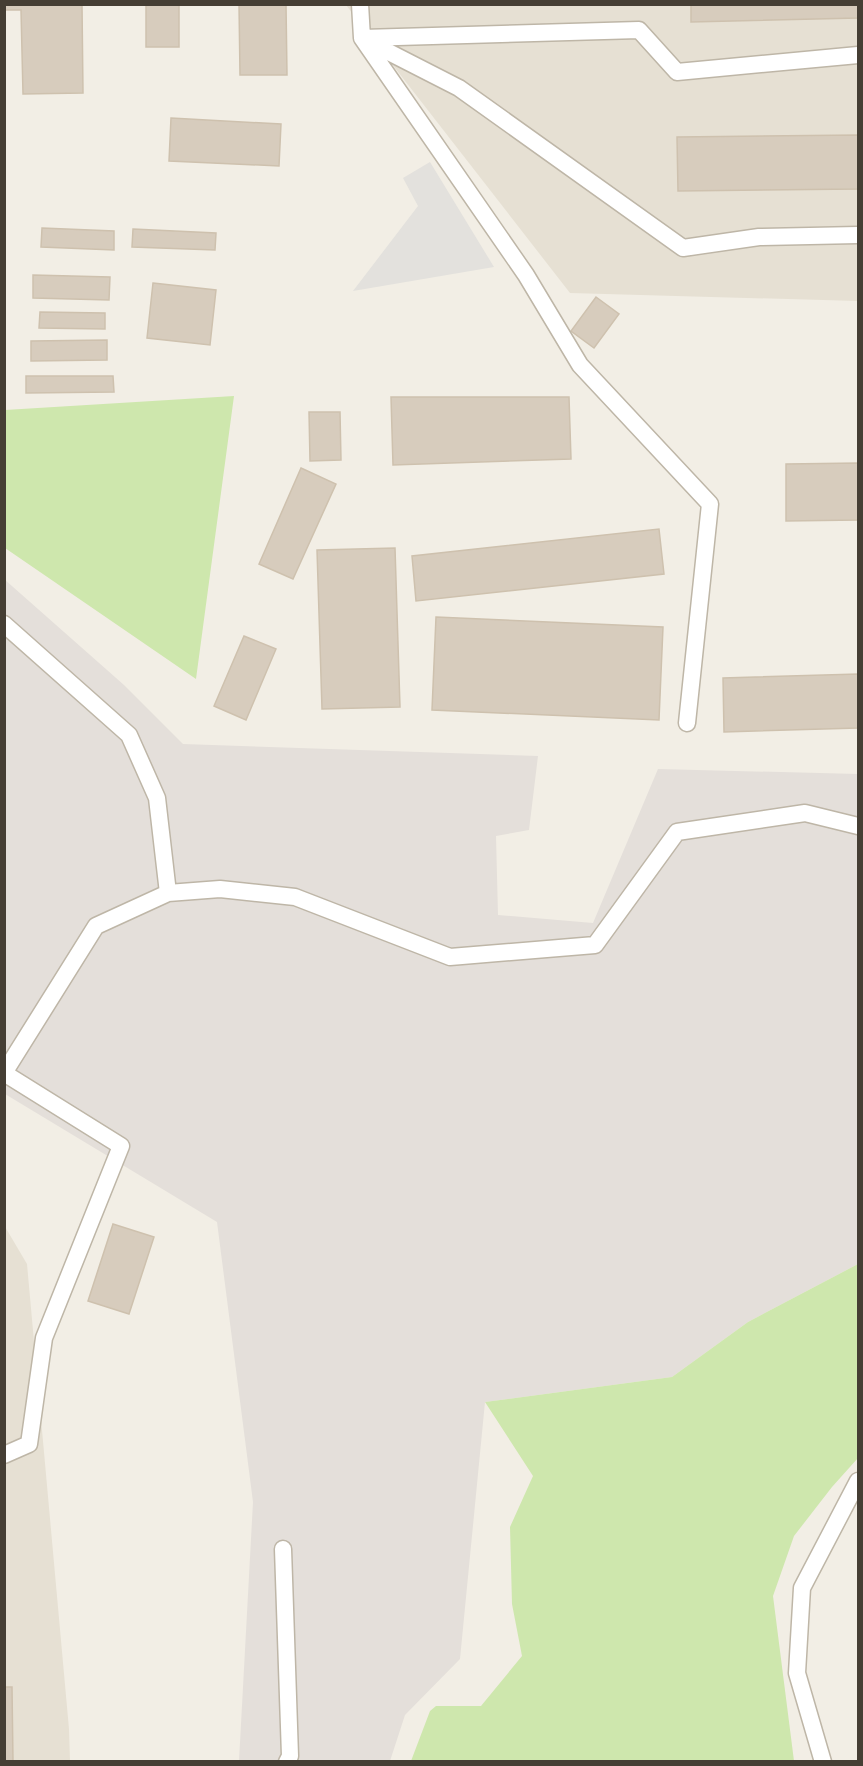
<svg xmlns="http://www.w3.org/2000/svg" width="863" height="1766" font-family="'Work Sans',sans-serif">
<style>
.residential{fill:#e6e0d3}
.industrial{fill:#e4dfda}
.green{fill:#cee7ad}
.parking{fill:#e3e1dd}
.building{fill:#d7ccbd;stroke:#cec1ae;stroke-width:1.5}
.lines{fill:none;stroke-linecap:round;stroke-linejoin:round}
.service-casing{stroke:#beb6a7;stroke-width:19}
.service{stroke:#fff;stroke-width:16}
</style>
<rect width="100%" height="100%" fill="#f2eee5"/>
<path class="residential" d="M346,5H858V301L570,293Z
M4,1225L27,1264L69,1729L70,1761H5Z"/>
<path class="industrial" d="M4,579L124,685L183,744L538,756L529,830L496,836L498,915L593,923L658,769L858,774V1264L748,1322L672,1377L485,1402L460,1659L405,1715L390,1761H239L253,1502L217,1222L5,1094Z"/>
<path class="green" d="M234,396L196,679L5,548V410Z
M858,1264V1458L832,1487L794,1536L773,1596L794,1761H411L430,1711L436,1706H481L522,1656L512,1604L510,1527L533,1476L485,1402L672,1377L748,1322Z"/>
<path class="parking" d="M430,162L494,267L353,291L418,206L403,178Z"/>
<path class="building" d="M4,4H82L83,93L23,94L21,10H4Z
M146,4H179V47H146Z
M239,4H286L287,75H240Z
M691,4H858V18L691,22Z
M171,118L281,124L279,166L169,161Z
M858,135V189L678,191L677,137Z
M42,228L114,231V250L41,247Z
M133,229L216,233L215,250L132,247Z
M33,275L110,277L109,300L33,298Z
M153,283L216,290L210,345L147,338Z
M596,297L619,314L594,348L571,331Z
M40,312L105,313V329L39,328Z
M107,340V360L31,361V341Z
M26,376H113L114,392L26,393Z
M391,397H569L571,459L393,465Z
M309,412H340L341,460L310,461Z
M858,463V520L786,521V464Z
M301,468L336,484L293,579L259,564Z
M659,529L664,574L416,601L412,556Z
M395,548L400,707L322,709L317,550Z
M436,617L663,627L659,720L432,710Z
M244,636L276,649L246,720L214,706Z
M858,674V728L724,732L723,678Z
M113,1224L154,1237L129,1314L88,1301Z
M4,1687H12L13,1762H4Z"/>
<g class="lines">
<defs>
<path id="service" d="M360,4L362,38L526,275L580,365L710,504L687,723
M363,38L639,30L677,72L858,55
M365,40L459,88L683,248L759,237L858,235
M4,624L129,735L157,798L168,893
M4,1073L96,926L168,893L220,889L295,897L450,957L595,945L677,832L805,813L858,826
M4,1073L121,1146L44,1338L29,1444L4,1455
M283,1549L290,1756L287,1762
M823,1762L797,1673L802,1588L858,1481"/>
</defs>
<use href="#service" class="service-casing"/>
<use href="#service" class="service"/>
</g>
<rect width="863" height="1766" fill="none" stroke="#453e34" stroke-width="12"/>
</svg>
